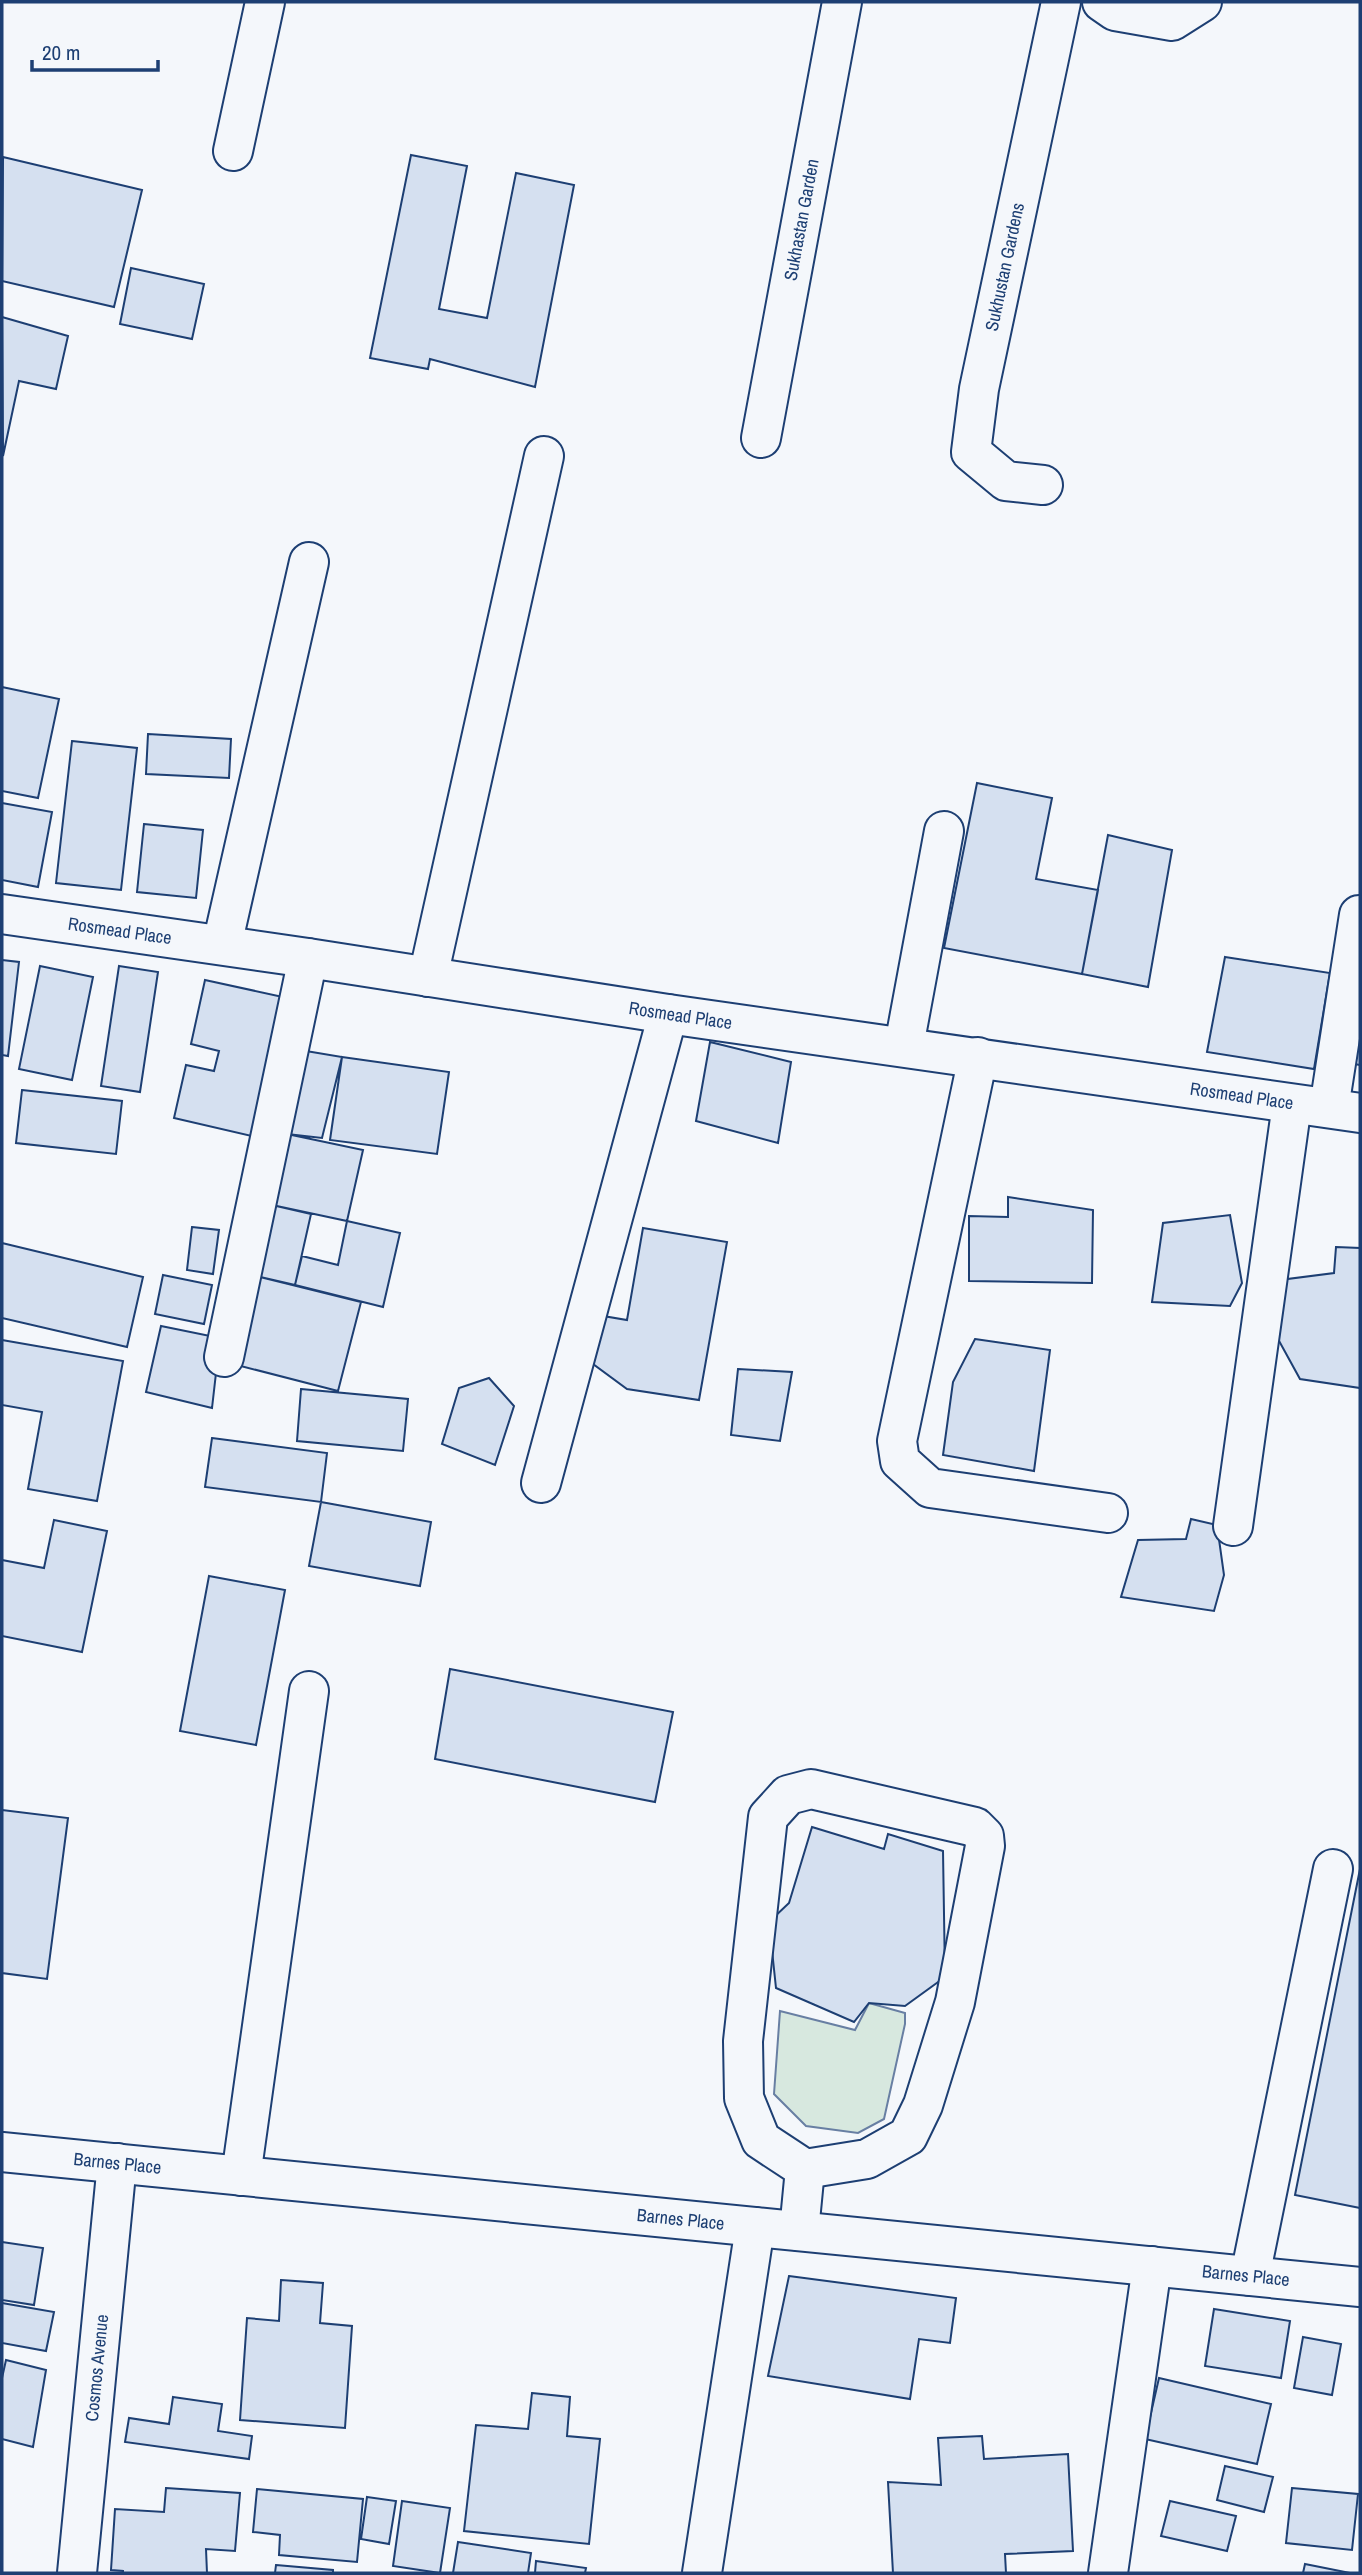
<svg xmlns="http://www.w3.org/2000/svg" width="1362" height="2575" font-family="'Archivo Narrow',sans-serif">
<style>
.green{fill:#d7e8df;stroke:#687fa3;stroke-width:2}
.building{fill:#d5e0f0;stroke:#1d3f73;stroke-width:2}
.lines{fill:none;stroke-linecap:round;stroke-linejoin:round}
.minor-casing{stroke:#1d3f73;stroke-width:42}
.minor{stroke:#f4f7fb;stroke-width:38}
.labels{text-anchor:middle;stroke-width:5;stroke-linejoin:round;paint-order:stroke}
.street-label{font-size:18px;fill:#1d3f73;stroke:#f4f7fb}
</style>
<rect width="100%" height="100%" fill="#f4f7fb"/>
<path class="green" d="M869,2003L905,2013V2024L884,2119L858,2133L806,2126L774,2094L780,2011L855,2030Z"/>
<path class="building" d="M411,155L467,166L439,309L487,318L516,173L574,185L535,387L430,359L428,369L370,358Z
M3,157L142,190L114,307L2,281Z
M131,268L204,284L192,339L120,324Z
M2,317L68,336L56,389L19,381L3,456Z
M2,687L59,699L38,798L2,791Z
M148,734L231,739L229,778L146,774Z
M72,741L137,748L121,890L56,883Z
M977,783L1052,798L1036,879L1098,890L1082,974L944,948Z
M2,803L52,812L38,887L2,880Z
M144,824L203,830L196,898L137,892Z
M1108,835L1172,850L1148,987L1082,974Z
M1225,957L1330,973L1314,1069L1207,1052Z
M2,960L19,962L8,1056L2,1055Z
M40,966L93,977L72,1080L19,1069Z
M119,966L158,972L140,1092L101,1086Z
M205,980L292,999L260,1138L174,1118L186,1065L214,1071L219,1051L191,1044Z
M1360,1001V1065L1349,1063Z
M710,1042L791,1062L778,1143L696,1121Z
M300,1050L342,1057L322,1138L287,1134Z
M342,1057L449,1072L437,1154L330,1140Z
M22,1090L122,1101L116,1154L16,1143Z
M287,1134L363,1150L347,1221L272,1205Z
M1008,1197L1093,1210L1092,1283L969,1281V1216L1008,1217Z
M272,1205L311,1214L295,1285L256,1276Z
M1230,1215L1242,1283L1230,1306L1152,1302L1163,1223Z
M347,1221L400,1233L383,1307L295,1285L302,1256L338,1265Z
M192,1227L219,1230L213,1274L187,1270Z
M643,1228L727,1242L699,1400L627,1389L589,1361L597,1315L627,1320Z
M2,1243L143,1277L127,1347L2,1318Z
M1336,1247L1360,1248V1388L1300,1379L1278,1339L1280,1280L1334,1273Z
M163,1275L212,1285L204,1324L155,1314Z
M256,1276L361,1302L338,1391L233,1364Z
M161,1326L220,1338L212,1408L146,1392Z
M975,1339L1050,1350L1034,1471L943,1455L953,1382Z
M2,1340L123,1361L97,1501L28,1489L42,1412L2,1405Z
M738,1369L792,1372L780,1441L731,1435Z
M489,1378L514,1406L495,1465L442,1444L459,1388Z
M301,1389L408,1399L403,1451L297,1441Z
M212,1438L327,1453L321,1502L205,1487Z
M321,1502L431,1522L420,1586L309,1566Z
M1191,1519L1217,1525L1224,1575L1214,1611L1121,1597L1138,1540L1186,1539Z
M54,1520L107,1531L82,1652L2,1636V1560L44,1568Z
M209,1576L285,1590L256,1745L180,1731Z
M450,1669L673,1712L655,1802L435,1759Z
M2,1810L68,1818L47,1979L2,1973Z
M812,1827L884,1849L888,1834L943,1851L945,1977L905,2006L869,2003L854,2022L776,1988L769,1922L789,1903Z
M1360,1869V2208L1295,2195Z
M2,2242L43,2248L34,2305L2,2300Z
M789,2276L956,2298L950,2343L919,2339L910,2399L768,2376Z
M281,2280L323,2283L320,2323L352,2326L345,2428L240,2420L247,2318L279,2321Z
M2,2303L54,2312L46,2351L2,2343Z
M1214,2309L1290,2321L1281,2378L1205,2366Z
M1303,2337L1341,2344L1332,2395L1294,2388Z
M6,2360L46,2370L33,2447L2,2439V2378Z
M1159,2378L1271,2404L1257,2464L1145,2439Z
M532,2393L570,2397L567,2436L600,2439L589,2544L464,2531L476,2425L528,2429Z
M173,2397L222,2404L218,2431L252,2436L249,2459L125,2442L129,2418L169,2424Z
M982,2436L984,2459L1068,2454L1073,2551L1005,2554L1006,2573H893L888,2482L941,2485L938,2438Z
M1225,2466L1273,2477L1264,2512L1217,2500Z
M166,2488L240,2493L235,2551L206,2549L207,2573H123V2571L111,2570L115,2509L164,2512Z
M1292,2488L1358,2494L1352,2550L1286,2543Z
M257,2489L363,2499L357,2562L279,2555L280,2535L253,2532Z
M367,2497L396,2501L389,2544L361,2539Z
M402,2501L450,2508L440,2573L393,2566Z
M1170,2501L1236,2516L1227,2551L1161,2536Z
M458,2542L531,2553L528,2573H453Z
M536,2561L586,2568L585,2573H535Z
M1305,2564L1350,2573H1303Z
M276,2565L333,2570V2573H275Z"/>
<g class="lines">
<defs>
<g id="minor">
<path d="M1102,2L1115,11L1172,21L1202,2"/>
<path d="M233,151L265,2"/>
<path id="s1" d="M761,438L842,2"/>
<path id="s2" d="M1043,485L1006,481L971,452L979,389L1061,2"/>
<path id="s3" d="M2,914L308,958L668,1014L1360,1113"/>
<path d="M222,945L309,562"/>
<path d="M428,977L544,456"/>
<path d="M904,1046L944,831"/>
<path d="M978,1057L897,1441L900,1461L930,1488L1108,1513"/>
<path d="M1329,1108L1359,915"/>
<path d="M224,1357L308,958"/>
<path d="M541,1483L668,1014"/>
<path d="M1233,1526L1292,1104"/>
<path d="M811,1789L975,1827L984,1836L985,1846L955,2002L923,2105L908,2136L867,2159L805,2169L761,2140L744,2098L743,2041L768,1817L788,1795Z"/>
<path id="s4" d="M2,2152L1360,2287"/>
<path d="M241,2176L309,1691"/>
<path d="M799,2231L805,2169"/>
<path d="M1250,2276L1333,1869"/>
<path id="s5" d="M77,2573L117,2163"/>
<path d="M702,2573L755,2227"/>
<path d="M1108,2573L1152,2266"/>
</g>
</defs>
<use href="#minor" class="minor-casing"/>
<use href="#minor" class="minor"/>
</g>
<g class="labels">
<g class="street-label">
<text dy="6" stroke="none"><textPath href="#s1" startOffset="222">Sukhastan Garden</textPath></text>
<text dy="6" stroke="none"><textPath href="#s2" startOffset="271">Sukhustan Gardens</textPath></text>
<text dy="6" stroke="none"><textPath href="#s3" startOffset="119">Rosmead Place</textPath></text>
<text dy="6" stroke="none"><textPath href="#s3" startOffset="686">Rosmead Place</textPath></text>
<text dy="6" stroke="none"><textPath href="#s3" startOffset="1253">Rosmead Place</textPath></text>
<text dy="6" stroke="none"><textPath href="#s4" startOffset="116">Barnes Place</textPath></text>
<text dy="6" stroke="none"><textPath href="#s4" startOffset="682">Barnes Place</textPath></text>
<text dy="6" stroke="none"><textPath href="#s4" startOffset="1250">Barnes Place</textPath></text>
<text dy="6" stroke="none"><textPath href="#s5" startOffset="206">Cosmos Avenue</textPath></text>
</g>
</g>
<rect width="1362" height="2575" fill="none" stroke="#1d3f73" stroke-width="7"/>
<path d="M32 60v10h126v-10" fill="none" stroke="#1d3f73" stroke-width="3.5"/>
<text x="42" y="60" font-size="21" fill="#1d3f73" stroke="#f4f7fb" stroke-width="5" paint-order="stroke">20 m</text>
</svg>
